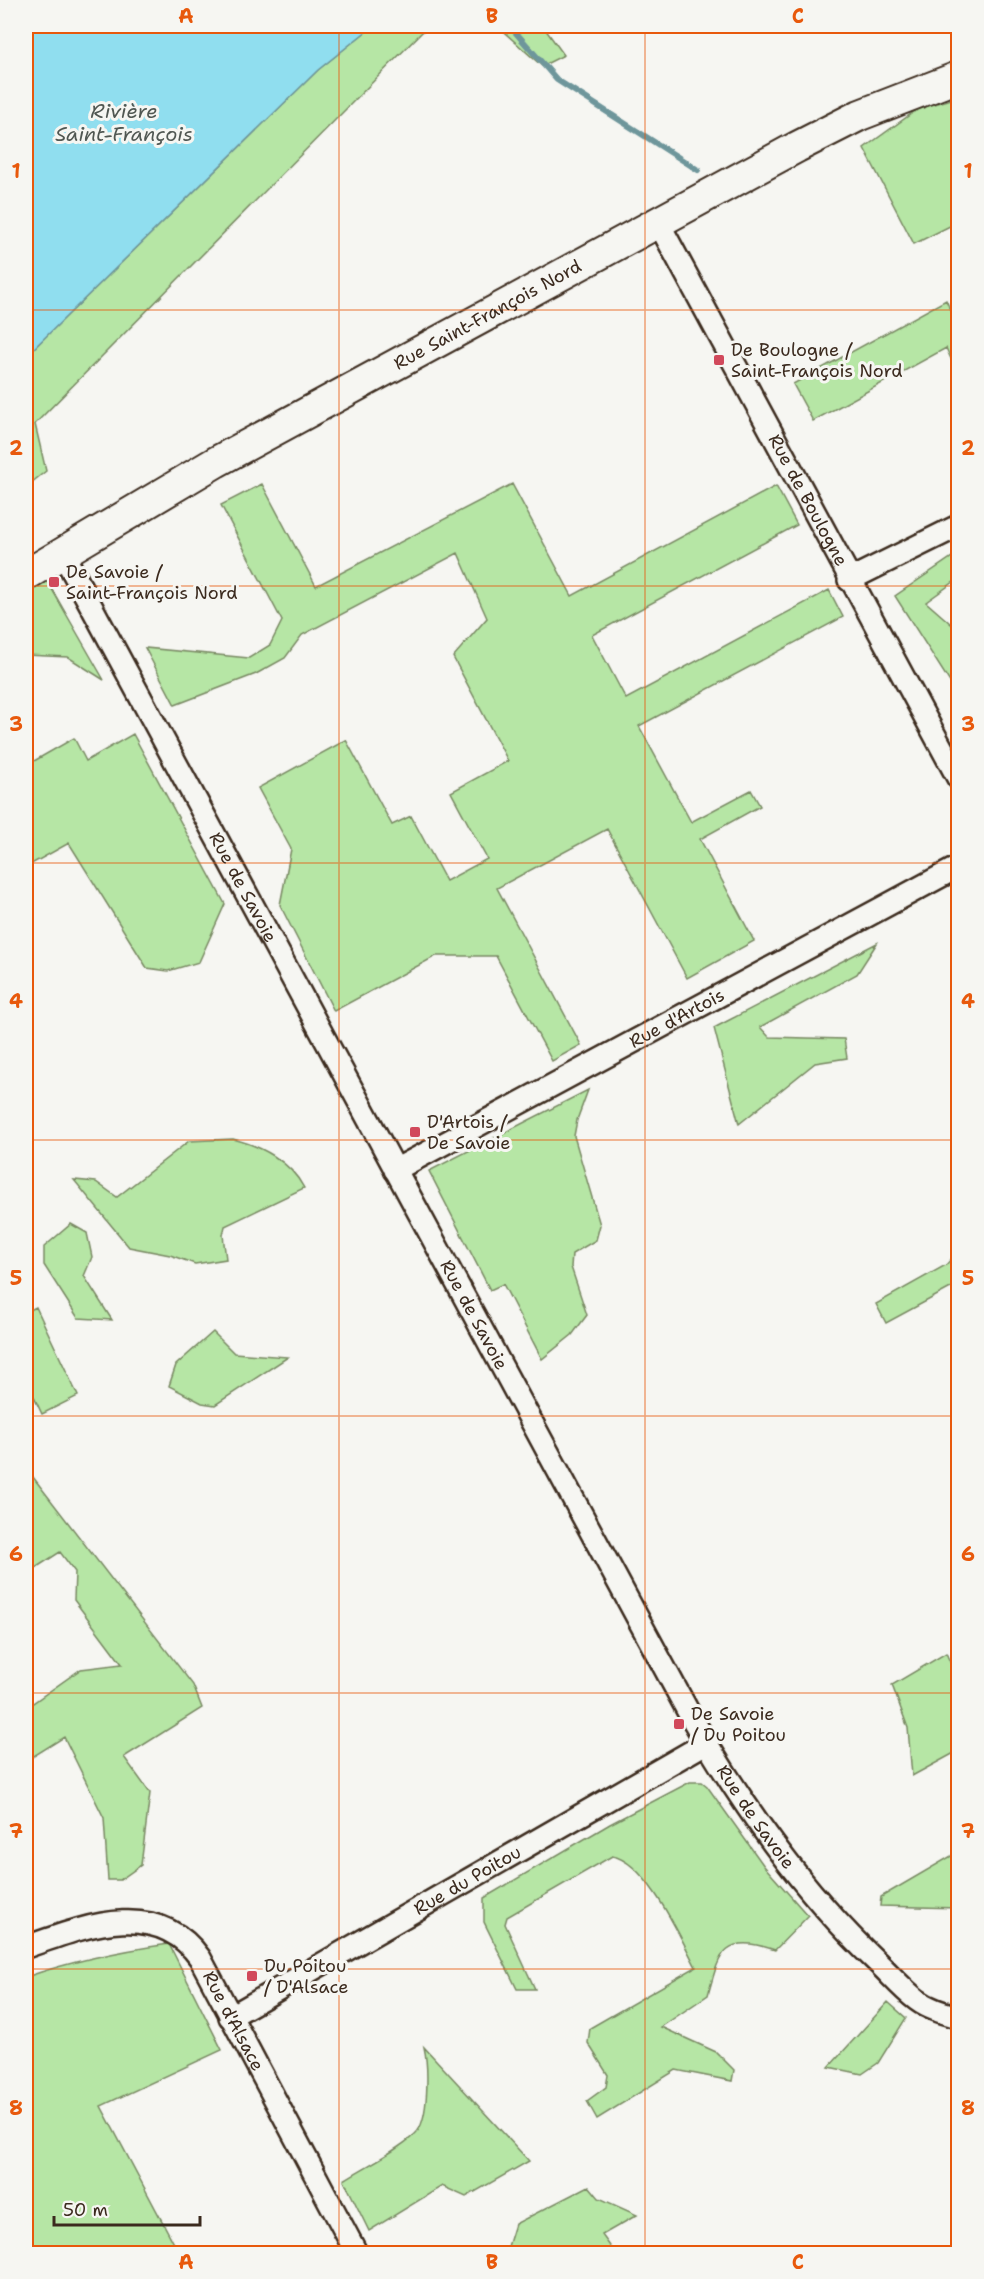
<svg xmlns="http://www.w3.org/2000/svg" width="984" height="2279" font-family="'Shantell Sans',sans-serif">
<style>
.green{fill:#b6e6a5;stroke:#788862;stroke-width:1.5}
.water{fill:#90deef;stroke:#6e969b;stroke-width:1.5}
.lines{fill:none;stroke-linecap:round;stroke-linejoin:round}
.stream{stroke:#6e969b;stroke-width:6}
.street-casing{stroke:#3b2a1e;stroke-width:26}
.secondary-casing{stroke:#3b2a1e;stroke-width:34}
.street{stroke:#f6f6f2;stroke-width:21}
.secondary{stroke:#f6f6f2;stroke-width:30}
.grid{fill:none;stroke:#e8590c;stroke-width:1.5;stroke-opacity:0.55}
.poi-dot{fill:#d1495b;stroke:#f6f6f2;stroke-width:2}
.labels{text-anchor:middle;stroke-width:6;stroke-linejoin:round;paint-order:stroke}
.street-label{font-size:18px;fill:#3b2a1e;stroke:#f6f6f2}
.poi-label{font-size:18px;fill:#3b2a1e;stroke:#f6f6f2;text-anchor:start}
.water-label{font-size:20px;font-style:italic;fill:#505752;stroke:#f6f6f2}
.neatline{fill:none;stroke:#e8590c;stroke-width:2}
.grid-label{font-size:20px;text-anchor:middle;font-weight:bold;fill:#e8590c}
</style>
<rect width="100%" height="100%" fill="#f6f6f2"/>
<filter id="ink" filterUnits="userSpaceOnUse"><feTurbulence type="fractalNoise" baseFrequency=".0167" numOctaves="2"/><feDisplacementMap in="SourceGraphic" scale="12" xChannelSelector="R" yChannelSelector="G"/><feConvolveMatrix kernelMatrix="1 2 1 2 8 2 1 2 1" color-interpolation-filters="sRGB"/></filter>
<g filter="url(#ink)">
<path class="green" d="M373,26H428L35,424L46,471L26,487V356L318,70Z
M497,26H543L564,55L542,66Z
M958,97V222L914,244L864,148L918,109Z
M946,300L958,327V374L946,348L813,421L793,384Z
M262,484L316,586L512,484L572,596L776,486L797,525L592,635L626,699L829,590L843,617L639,726L691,822L751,790L760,806L700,839L754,941L687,978L607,829L497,888L581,1045L552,1061L496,956H436L334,1011L280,905L291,849L258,788L346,740L392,825L411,816L446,881L487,859L451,792L508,761L453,657L487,618L458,553L302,635L285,658L256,674L175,705L145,648L249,658L270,645L282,621L221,505Z
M26,544L104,680L68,657L26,655Z
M958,553V586L954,582L926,602L958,630V695L895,596Z
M133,734L225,904L199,962L168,971L147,968L69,843L26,867L27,765L74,738L86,761Z
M877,943L857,974L760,1027L769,1037L844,1039L847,1058L815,1063L739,1124L714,1028Z
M588,1090L577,1120L574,1136L600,1225L596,1240L572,1254L571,1267L587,1315L572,1335L542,1359L503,1284L490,1290L429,1171Z
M233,1139C261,1146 290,1161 304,1188L225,1226L223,1235L226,1259L195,1264L170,1255L129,1247L74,1180L96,1182L117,1197L189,1141Z
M71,1224L87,1233L92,1257L84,1276L112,1320L78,1318L44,1265V1247Z
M958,1251V1284L886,1323L876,1304L946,1265Z
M36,1307L78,1396L42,1414L26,1380V1312Z
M213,1332L234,1353L288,1357L215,1405L202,1403L169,1386L176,1365Z
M26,1468L193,1685L202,1708L124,1757L150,1793L141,1865L120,1880H108L104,1818L64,1737L26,1761V1708L81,1669L122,1664L74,1600L75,1572L60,1552L26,1574Z
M946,1653L958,1680V1751L912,1776L908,1728L892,1685Z
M690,1782H702L707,1786L764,1866L808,1916L775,1950C724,1933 720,1951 708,1995L661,2027L716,2052L734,2070L732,2081L676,2070L597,2119L587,2101L606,2087L608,2075L588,2043L590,2028L696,1967C680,1937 647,1862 612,1856L507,1917L505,1924L535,1989H517L484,1922V1898L610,1824Z
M958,1852V1908L880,1906L881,1897Z
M169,1944L222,2050L101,2106L179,2253H26V1977C72,1961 119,1951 169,1944Z
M888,2002L906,2018L878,2063L862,2074L829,2067Z
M424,2047L529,2161L466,2197L442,2186L369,2231L344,2180C367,2165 396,2152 415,2134C430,2121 428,2064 424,2047Z
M589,2186L599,2198L637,2215L602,2235L615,2253H506L515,2224Z"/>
<path class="water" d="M26,26H373L318,70L26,356Z"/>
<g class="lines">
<path class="stream" d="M510,26L557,80L698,170"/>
<defs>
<g id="street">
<path id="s1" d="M658,222L958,778"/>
<path id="s2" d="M62,552L690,1715C742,1805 801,1890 877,1962C890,1974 902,1989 917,2000C929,2009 944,2013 958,2017"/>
<path d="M849,580L958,526"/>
<path id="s3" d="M395,1170L958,867"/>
<path id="s4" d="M26,1947C83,1927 157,1897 200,1958L357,2254"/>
<path id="s5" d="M230,2017L706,1743"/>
</g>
<g id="secondary">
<path id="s6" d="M26,575L216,462L797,147L860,115L958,77"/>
</g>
</defs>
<use href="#street" class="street-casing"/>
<use href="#secondary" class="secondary-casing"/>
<use href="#street" class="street"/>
<use href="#secondary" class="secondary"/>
</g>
</g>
<path class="grid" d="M339,26V2254M645,26V2254M26,310H958M26,586H958M26,863H958M26,1140H958M26,1416H958M26,1693H958M26,1969H958"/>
<g class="poi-dot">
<rect x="713" y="354" width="12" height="12" rx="3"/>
<rect x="48" y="576" width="12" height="12" rx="3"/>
<rect x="409" y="1126" width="12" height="12" rx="3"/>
<rect x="673" y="1718" width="12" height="12" rx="3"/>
<rect x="246" y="1970" width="12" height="12" rx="3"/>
</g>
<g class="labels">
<g class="street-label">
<text dy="6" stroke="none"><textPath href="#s6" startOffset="530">Rue Saint-François Nord</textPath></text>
<text dy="6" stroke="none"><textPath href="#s1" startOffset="316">Rue de Boulogne</textPath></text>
<text dy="6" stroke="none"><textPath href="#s2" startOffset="381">Rue de Savoie</textPath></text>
<text dy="6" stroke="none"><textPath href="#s3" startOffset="320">Rue d'Artois</textPath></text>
<text dy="6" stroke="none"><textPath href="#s2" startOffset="867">Rue de Savoie</textPath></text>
<text dy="6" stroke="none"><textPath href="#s2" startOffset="1443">Rue de Savoie</textPath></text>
<text dy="6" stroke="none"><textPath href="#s5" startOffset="274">Rue du Poitou</textPath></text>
<text dy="6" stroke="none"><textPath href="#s4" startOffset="261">Rue d'Alsace</textPath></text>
</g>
<g class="poi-label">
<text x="731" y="356">De Boulogne /<tspan x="731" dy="21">Saint-François Nord</tspan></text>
<text x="66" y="578">De Savoie /<tspan x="66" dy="21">Saint-François Nord</tspan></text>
<text x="427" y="1128">D'Artois /<tspan x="427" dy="21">De Savoie</tspan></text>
<text x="691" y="1720">De Savoie<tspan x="691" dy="21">/ Du Poitou</tspan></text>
<text x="264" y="1972">Du Poitou<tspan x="264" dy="21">/ D'Alsace</tspan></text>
</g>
<g class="water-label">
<text x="124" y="118">Rivière<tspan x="124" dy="23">Saint-François</tspan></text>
</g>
</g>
<rect width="984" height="2279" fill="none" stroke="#f6f6f2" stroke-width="66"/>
<path d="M54 2216v9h146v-9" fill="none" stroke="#3b2a1e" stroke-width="3"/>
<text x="63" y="2216" font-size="18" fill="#3b2a1e" stroke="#f6f6f2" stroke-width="4.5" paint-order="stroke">50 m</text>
<rect x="33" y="33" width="918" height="2213" class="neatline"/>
<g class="grid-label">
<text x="186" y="23">A</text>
<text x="492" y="23">B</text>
<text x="798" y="23">C</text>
<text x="16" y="178">1</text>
<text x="968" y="178">1</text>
<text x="16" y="455">2</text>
<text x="968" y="455">2</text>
<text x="16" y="731">3</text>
<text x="968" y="731">3</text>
<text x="16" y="1008">4</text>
<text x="968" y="1008">4</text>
<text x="16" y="1285">5</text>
<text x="968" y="1285">5</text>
<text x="16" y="1561">6</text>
<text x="968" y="1561">6</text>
<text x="16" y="1838">7</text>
<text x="968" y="1838">7</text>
<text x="16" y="2115">8</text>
<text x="968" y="2115">8</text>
<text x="186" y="2269">A</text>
<text x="492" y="2269">B</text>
<text x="798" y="2269">C</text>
</g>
</svg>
